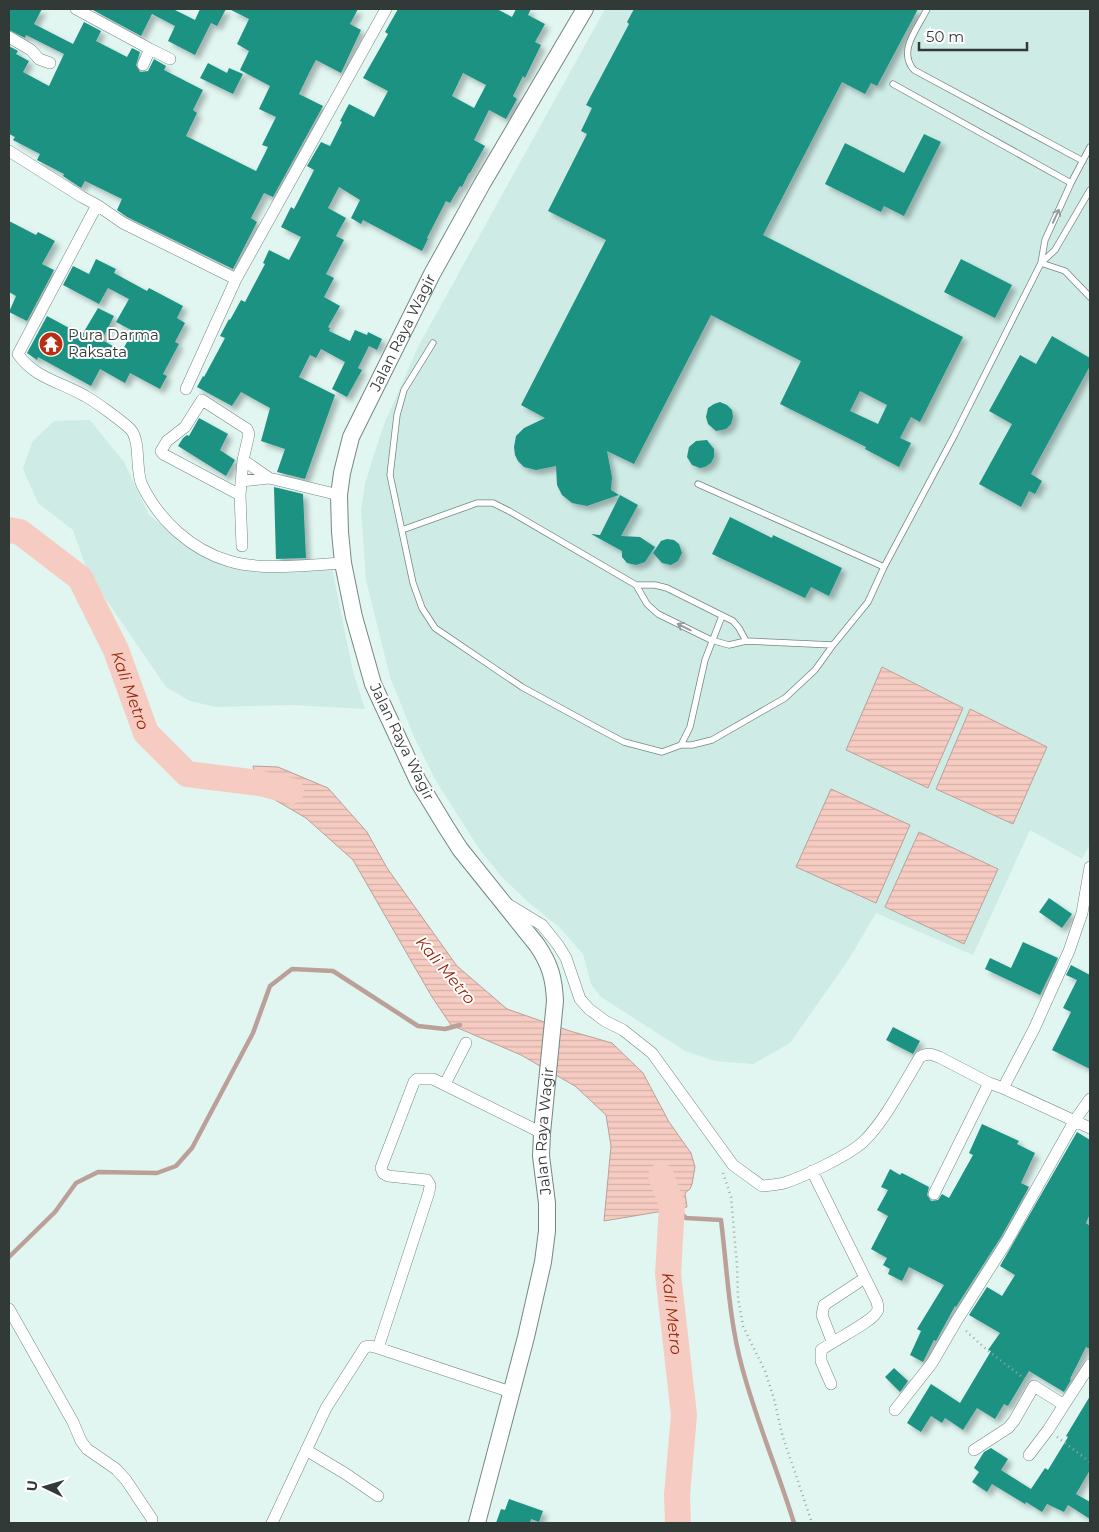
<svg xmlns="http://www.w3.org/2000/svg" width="1099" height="1532" font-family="Montserrat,sans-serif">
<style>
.built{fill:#ceebe5}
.water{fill:url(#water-rules);stroke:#bba099}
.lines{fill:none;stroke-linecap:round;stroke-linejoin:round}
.stream{stroke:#bba099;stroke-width:4.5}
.river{stroke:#f6ccc2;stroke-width:26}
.building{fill:#1c9283;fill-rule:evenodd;filter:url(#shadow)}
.lane-casing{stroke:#758784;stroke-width:7}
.street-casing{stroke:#758784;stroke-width:12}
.secondary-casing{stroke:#758784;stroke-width:18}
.path{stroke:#98a7a4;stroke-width:2.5;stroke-dasharray:1 4;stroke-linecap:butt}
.lane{stroke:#fff;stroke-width:5.5}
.street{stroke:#fff;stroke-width:11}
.secondary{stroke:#fff;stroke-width:16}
.oneway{stroke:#989c9c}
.labels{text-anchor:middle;stroke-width:4;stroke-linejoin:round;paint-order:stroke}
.street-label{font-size:15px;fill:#323a38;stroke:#fff}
.poi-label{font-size:15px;fill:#323a38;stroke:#fff;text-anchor:start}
.water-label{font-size:16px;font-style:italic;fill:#982409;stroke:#fff}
</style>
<defs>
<pattern id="water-rules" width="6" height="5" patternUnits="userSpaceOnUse" patternTransform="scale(1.25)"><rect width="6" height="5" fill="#f6ccc2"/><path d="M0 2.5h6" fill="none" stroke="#d3b0a7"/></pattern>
<filter id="shadow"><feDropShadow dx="4.5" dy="4.5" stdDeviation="2.5" flood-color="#0004"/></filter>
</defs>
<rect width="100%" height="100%" fill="#e1f6f1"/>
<path class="built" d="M605,9H1090V844L1082,859L1030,830L973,955L876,913L849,959L790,1043L753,1064L715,1061L685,1051L601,997L591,984L583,954L559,927L528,902L502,877L480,850L436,781L415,739L390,677L366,580L361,511L365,483L384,424L419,345Z
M90,420L124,462L149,515L194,549L227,567L271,570L332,568L353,672L365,709L291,705L216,707L190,701L166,687L88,573L73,530L38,503L23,469L32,442L54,421Z"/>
<path class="water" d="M882,667L963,708L928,788L846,750Z
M970,709L1047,747L1013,824L936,789Z
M253,766L278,767L328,788L367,832L387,868L457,966L507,1009L570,1031L612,1043L643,1073L669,1122L691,1153L695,1167L692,1184L690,1189L685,1193L687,1207L604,1221L611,1146L606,1115L575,1086L521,1055L451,1025L432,997L353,860L306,818L258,790Z
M831,789L910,825L876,903L796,867Z
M919,832L998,869L964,944L885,907Z"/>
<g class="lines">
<path class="stream" d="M673,1206L686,1218L721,1220C727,1268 729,1320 742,1367C756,1420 778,1471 794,1523
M9,1257L55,1212L76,1183L98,1172L157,1173L176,1166L192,1148L253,1033L270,986L292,969L333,971L418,1026L445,1029L460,1025"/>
<g class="river">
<path id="s1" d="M9,530L20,532L80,578L116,650L146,733L187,774L259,783L291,791"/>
<path id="s2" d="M661,1176L672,1205L668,1274L684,1415L677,1495L678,1523"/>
</g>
</g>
<path class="building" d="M9,9H42L34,24L73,44L84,22L101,31L96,41L127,57L132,48L140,52L136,65L140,72L148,71L154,59L166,66L164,70L203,90L193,110L197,113L186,136L256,171L268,147L262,145L276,117L259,109L270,86L240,70L249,51L237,44L249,19L229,9H358L350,24L361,30L341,73L316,60L309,73L299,94L323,106L273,197L264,193L251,218L257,222L233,269L127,217L117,210L122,199L85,181L81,188L63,176L64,174L37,160L40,154L13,140L15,137L9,134V46L18,51L16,54L29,61L23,72L49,86L64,54L26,35L25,38L9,30Z
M91,9H173L195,20L200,9H226L217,26L211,23L195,55L168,41L175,26L152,14L141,36Z
M398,9H497L512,17L516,9H531L528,15L545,24L535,42L541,45L525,78L523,76L513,96L517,99L506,119L489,110L474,140L485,146L470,173H469L462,187L460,186L450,203L446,201L427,238L428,239L422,251L363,220L361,224L351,218L360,200L339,187L328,208L346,218L336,236L344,240L326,274L334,278L324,297L340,306L328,327L330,328L329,331L350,341L355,330L367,335L368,332L382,339L377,350L369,346L358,368L362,370L347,397L332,389L345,362L321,349L316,358L310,355L299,377L335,395L305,479L277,472L285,449L261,441L270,408L241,392L232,406L197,387L203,376L204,377L225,338L220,336L229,319L230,320L241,300L245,302L265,264L263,263L269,250L289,260L301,237L281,227L291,207L294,209L312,174L314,170L307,166L321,142L330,146L342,122L340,121L349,104L374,117L388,91L363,78L388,34L385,32ZM463,73L486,85L474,108L452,96Z
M634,9H918L877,86L871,83L865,94L842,82L763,235L963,337L920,422L911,417L900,438L911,443L899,467L865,449L866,447L780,404L801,361L711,315L634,464L607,451L612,477L611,490L619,495L587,506L572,503L562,495L557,485L556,466L536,470L524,467L518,461L515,455L514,447L516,436L524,428L545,418L521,405L606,240L548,211L587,134L581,131L592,108L586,105L629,24L627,22ZM860,391L887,405L878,424L850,411Z
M208,63L227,73L229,68L243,74L233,94L200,78Z
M924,134L941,142L904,216L884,206L881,212L825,184L845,143L904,173Z
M9,221L36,235L38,232L55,241L42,264L54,270L27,321L9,312L16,296L9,292Z
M96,259L116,269L114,273L147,291L149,288L183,306L177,318L185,323L175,342L179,344L163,374L167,376L160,389L130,373L125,383L100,369L91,386L38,357L37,360L27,353L47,316L82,335L98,308L114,316L102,340L122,351L133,331L116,322L129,299L108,288L99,304L63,285L73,266L89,274Z
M961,259L1012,285L995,318L944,292Z
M1052,336L1090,358V366L1031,474L1042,481L1035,494L1029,491L1021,507L979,484L1012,424L989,411L1020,355L1036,364Z
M720,402L727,405L732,410L733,417L731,424L726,429L716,431L708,424L706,417L708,408L714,404Z
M199,418L228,434L220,450L235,460L226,476L178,446L183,438L187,435L189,436Z
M707,440L714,449V457L711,463L705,467L700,468L692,465L687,457L689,447L696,441Z
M274,487L303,494L306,558L276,559Z
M620,495L638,505L621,536L640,537L655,547L645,562L636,565L627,563L622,557V551L591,534L600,535Z
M730,517L772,538L773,535L842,568L829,596L811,587L805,598L712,554Z
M667,539L674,540L679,544L682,553L678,561L671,565L662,563L653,553L661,541Z
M1049,898L1072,914L1062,928L1039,912Z
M1023,942L1058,958L1040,995L985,969L990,958L1011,968Z
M1071,965L1090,975V1069L1052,1050L1071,1012L1063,1008L1077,980L1066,975Z
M893,1027L920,1041L913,1054L886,1040Z
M982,1124L1019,1141L1017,1144L1035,1153L1021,1183L1029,1187L1001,1237L956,1307L955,1306L936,1341L934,1340L923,1362L910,1355L921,1331L917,1329L944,1285L909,1267L902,1281L888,1274L890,1269L883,1265L887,1258L871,1249L888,1216L877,1210L888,1190L881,1187L890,1169L900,1175L902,1173L929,1187L927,1195L931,1201L938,1200L942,1194L949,1198L973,1155L969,1153Z
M1077,1132L1090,1140V1214L1086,1223L1090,1226V1349L1086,1347L1070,1379L1071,1380L1064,1392L1029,1371L1008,1406L1004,1404L995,1419L977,1408L963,1430L945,1418L942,1423L931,1416L921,1432L907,1423L931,1384L960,1403L991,1351L988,1350L1000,1333L969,1315L987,1287L1002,1296L1015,1275L1000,1266Z
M894,1368L908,1381L900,1392L885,1377Z
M1090,1396V1470L1076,1494L1090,1502V1519L1068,1505L1064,1512L1047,1504L1042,1512L1026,1502L1025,1504L992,1484L987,1492L972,1482L979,1472L974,1468L984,1452L991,1448L1008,1459L1001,1470L1031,1489L1045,1468L1048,1470L1068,1437L1066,1436Z
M509,1499L543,1511L539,1522L531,1519L530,1523H496L501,1509L505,1510Z"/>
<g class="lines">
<defs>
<path id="lane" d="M927,9C918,28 897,51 914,70L1083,161
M893,84L1071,183
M1041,263L1055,250L1090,190
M1041,263L1065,271L1090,297
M433,343L404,390L397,415L390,475L413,583L422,608L435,628L522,687L601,730L624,742L662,752L681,745L690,727L705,660L722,616
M698,484L884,567
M402,530L477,503H493L509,511L636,585H655L667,588L733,621L739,628L746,641
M636,585L647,604L658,614L711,640L729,645L746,641L833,645L868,602L884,567L954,436L1041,263L1045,240L1071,183L1090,147
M681,745H692L712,740L785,698L815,670L833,645"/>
<path id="street" d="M76,9L150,49L143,65
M9,37L31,50L39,59L50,63
M150,49L170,59
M9,151L82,197L97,205L123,223L236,279
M97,205L18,354C34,378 61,382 85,396C93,400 125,423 131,430C141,442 135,470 142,485C159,520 191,550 229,561C261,571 309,565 343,563
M186,389L236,279L386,9
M243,460L269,478L339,495
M241,481L269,478
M240,495L243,460L249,434L247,429L202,400L185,427L167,441L161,451L163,454L240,495L242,546
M509,905L542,925L558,945L566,958L580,999L589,1009L605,1021L623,1030L652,1053L733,1165L762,1186C769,1185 777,1185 784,1183C803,1177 852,1154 865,1140C886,1119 904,1083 920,1057L924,1055L930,1054L939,1057L989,1083L1003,1088L1090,1128
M445,1084L466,1043
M1003,1088L1034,1029L1069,951L1082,913L1090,867
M812,1171L877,1302C878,1306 879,1310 876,1313C871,1322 833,1341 821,1350V1361L831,1384
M934,1194L989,1083
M9,1309L73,1422L81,1441L87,1449L116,1469L126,1480L152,1519
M832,1341L822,1315L824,1305L865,1278
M378,1348L429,1192L430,1185L427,1180L388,1176L383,1173L381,1168L414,1082L417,1079H433L542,1133
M895,1410L932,1363L957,1320L1007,1241L1075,1120L1090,1099
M306,1450L346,1474L378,1496
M974,1450L1008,1428L1014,1421L1034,1386L1064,1405L1090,1365
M1029,1455L1048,1430L1064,1405
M272,1523L326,1408L365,1347L370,1346L378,1348L511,1392"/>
<g id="secondary">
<path id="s3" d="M477,1523L526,1337L543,1262L547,1231V1203L541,1156L542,1133L555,1001C554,978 550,964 537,945L460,849L446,827L418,781L373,684L354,617L343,563L340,532L339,495L342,473L351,437L432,274L482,184L585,9"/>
</g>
</defs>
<use href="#lane" class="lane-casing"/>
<use href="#street" class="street-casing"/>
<use href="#secondary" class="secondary-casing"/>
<path class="path" d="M723,1173L731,1197L737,1265L738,1298L743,1326L765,1371L774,1399L782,1434L812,1523
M966,1331L987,1350L1025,1379
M1057,1437L1090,1462"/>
<use href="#lane" class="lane"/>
<use href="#street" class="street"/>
<use href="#secondary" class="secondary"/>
</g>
<defs><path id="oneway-shaft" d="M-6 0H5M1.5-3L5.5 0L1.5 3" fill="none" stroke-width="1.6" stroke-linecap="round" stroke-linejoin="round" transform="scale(1.25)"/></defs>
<g class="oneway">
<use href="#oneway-shaft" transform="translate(1056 216) rotate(-65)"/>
<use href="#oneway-shaft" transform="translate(684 627) rotate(-154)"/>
</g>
<defs>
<symbol id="temple-disc" viewBox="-11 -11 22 22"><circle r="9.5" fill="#ba2f0f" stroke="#fff"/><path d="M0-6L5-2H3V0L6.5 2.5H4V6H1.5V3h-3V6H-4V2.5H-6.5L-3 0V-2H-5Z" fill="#fff"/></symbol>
</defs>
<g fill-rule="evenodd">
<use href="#temple-disc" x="37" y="330" width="28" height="28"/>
</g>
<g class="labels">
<g class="street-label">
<text dy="5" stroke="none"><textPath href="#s3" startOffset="1270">Jalan Raya Wagir</textPath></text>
<text transform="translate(402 742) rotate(64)" y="5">Jalan Raya Wagir</text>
<text dy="5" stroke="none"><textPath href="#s3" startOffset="401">Jalan Raya Wagir</textPath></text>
</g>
<g class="poi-label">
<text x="68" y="340">Pura Darma<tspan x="68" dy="17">Raksata</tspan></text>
</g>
<g class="water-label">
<text dy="6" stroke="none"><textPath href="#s1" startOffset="210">Kali Metro</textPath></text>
<text transform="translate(446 970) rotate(50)" y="6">Kali Metro</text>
<text dy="6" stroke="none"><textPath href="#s2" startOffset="140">Kali Metro</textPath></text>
</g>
</g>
<rect width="1099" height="1532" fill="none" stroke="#323a38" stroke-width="20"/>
<g transform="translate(45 1487) rotate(275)" stroke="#ffffff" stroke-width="4" paint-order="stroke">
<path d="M0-4L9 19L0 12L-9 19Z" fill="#323a38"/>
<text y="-8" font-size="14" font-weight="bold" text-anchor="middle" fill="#323a38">U</text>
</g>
<path d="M919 42v8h108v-8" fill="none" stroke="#323a38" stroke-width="2.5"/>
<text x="926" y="42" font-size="15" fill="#323a38" stroke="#ffffff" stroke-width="4" paint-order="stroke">50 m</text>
</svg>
